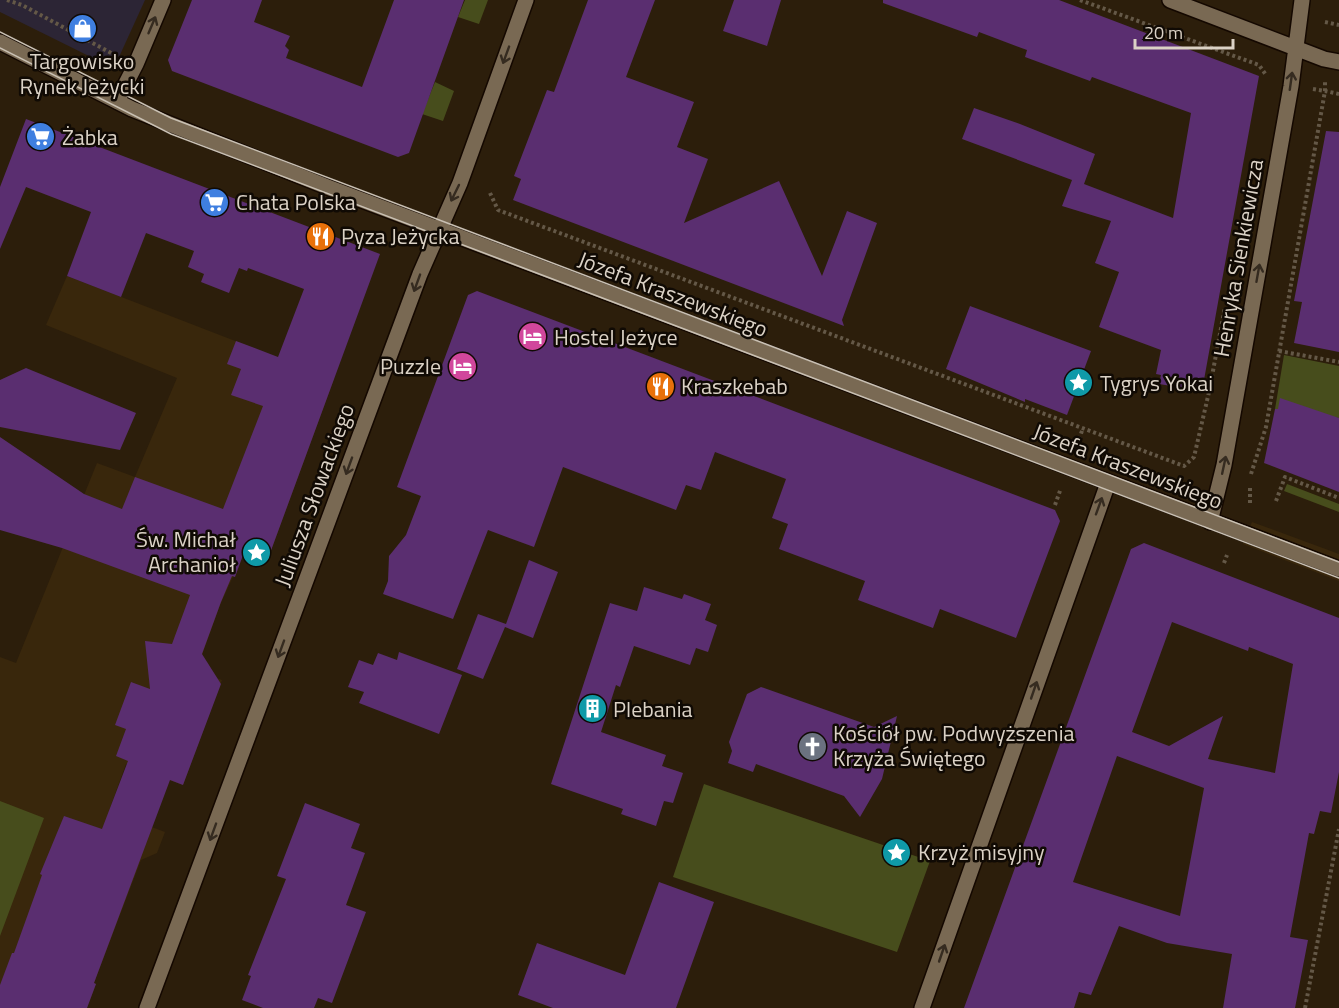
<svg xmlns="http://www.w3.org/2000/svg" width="1339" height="1008" font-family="'Titillium Web',sans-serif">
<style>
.commercial{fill:#2c2535}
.built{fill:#39270c}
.green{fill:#474d1c}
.building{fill:#5a2e70;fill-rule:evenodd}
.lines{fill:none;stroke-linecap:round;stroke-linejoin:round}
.minor-casing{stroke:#140800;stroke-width:18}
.tertiary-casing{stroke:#140800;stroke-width:18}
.path{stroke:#645847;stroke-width:4;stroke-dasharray:3 3;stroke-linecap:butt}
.minor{stroke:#796953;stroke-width:15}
.tertiary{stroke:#796953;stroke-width:15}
.tram{stroke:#c9c0b3;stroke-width:1.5}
.oneway{stroke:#352b20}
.labels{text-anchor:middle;stroke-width:5;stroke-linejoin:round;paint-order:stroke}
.poi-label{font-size:22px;fill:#dbd2c6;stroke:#100a04;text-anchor:start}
.street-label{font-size:22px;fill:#dbd2c6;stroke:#100a04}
</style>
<rect width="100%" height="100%" fill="#2c1e0b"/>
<path class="commercial" d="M0,0H145L119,57L115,61L103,63L0,12Z"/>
<path class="built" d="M67,276L334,379L269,556L246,548L220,605L201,658L208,663L213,677L222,680L183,785L126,764L109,811L165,832L157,853L141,860L94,983L96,984L87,1008H0V657L16,663L97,463L135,477L177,378L46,325Z
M1252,522L1339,554V581L1243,544Z"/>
<path class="green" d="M465,0H488L479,24L458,17Z
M435,82L454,91L443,121L422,114Z
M1284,355L1339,366V418L1275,409Z
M1287,484L1339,504V512L1284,491Z
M704,784L930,861L897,952L673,877Z
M0,801L44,818L0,936Z"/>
<path class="building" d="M192,0H262L254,22L290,36L285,46L289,50L286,58L362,87L394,0H464L409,153L398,157L172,71L168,60Z
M588,0H655L626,77L694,102L677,147L708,159L684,223L779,181L822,276L847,211L877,223L842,320L844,326L513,200L521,179L514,176L547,90L554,92Z
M734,0H781L767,46L723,31Z
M883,0H1059L1259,76L1202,391L1159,384L1161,375L1156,374L1161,350L1099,327L1119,272L1095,263L1111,221L1062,206L1072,180L962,139L974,108L1020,124L1095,154L1084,184L1173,218L1191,113L1092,77L1090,81L1025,57L1027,50L979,32L977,37L883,3Z
M26,119L380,254L269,556L246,547L235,577L232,576L221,602L202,654L221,684L183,785L170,780L94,983L96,984L87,1008H0V985L12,953H14L42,875L40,874L64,816L102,829L128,761L116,756L126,729L115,725L131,682L150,689L145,641L172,644L190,595L62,548L0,530V437L84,494L122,509L135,477L223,509L263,406L231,395L241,369L227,364L236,341L278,357L304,289L248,268L247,271L239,268L229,293L201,282L204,274L188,267L194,251L146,233L121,297L67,276L91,212L26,187L0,249V187Z
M1326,131L1339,132V352L1294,343L1302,302L1294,301Z
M477,291L1055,510L1060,521L1016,638L940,609L933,628L858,600L865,581L779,549L788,524L772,518L786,479L715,452L701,490L686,485L676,510L563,467L534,547L488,530L453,619L383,594L388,581L389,556L406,535L421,496L397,487L468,295Z
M970,306L1091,351L1067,415L1025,399V402L946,369Z
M26,368L136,413L120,450L0,427V380Z
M1280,398L1339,418V492L1264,463L1275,409H1278Z
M1144,543L1339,618V772L1331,813L1320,811L1314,834L1309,833L1290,937L1308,940L1295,1008H1223L1232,954L1167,943L1119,926L1091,995L1079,992L1074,1008H964L1131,549ZM1172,622L1248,651L1249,647L1293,664L1275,773L1208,759L1223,716L1169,746L1132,732ZM1117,756L1204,788L1180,916L1073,882Z
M529,560L558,572L533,638L505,627L483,679L457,669L478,614L506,624Z
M644,587L682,599L684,594L711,604L705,620L717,625L708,652L696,648L690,665L634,646L620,687L616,685L601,732L666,755L662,766L683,773L673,803L664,801L656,826L621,814L623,809L551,784L610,603L637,611Z
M399,652L462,675L439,734L359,703L364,692L348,687L359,660L373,665L378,653L397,660Z
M761,687L874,727L897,716L882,779L860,817L844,796L756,764L753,772L728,763L732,751L729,742L747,694Z
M305,803L360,824L351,848L365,853L346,905L366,912L332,1003L318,998L314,1008H263L242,1000L251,976L248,975L286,879L277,876Z
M659,882L714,902L676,1008H553L518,995L537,943L625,975Z"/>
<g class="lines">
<defs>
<path id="minor" d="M1170,0L1324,59L1339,62
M117,101L136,64L163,0
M1210,522L1224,465L1291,86L1302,0
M147,1008L420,274L460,183L526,0
M922,1008L1108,483"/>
<path id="tertiary" d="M0,42L132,109L330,188L1339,569"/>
</defs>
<use href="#minor" class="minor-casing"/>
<use href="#tertiary" class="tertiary-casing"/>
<path class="path" d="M7,0L22,5L113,54
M1080,0L1259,65L1266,75
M1325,22L1339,25
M1313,89L1325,91V81
M490,193L498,210L1184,466L1194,457L1209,392L1225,307
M1279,351L1339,362
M1077,445L1083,428
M1251,474L1266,427L1325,91L1339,94
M1276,501L1285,477L1339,498
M1250,503V488
M1055,505L1061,488
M1224,563L1227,555
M1305,1008L1339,829"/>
<use href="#minor" class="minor"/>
<use href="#tertiary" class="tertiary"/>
<path class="tram" d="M0,32L171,118L1339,562
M0,48L171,134L1339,578"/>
</g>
<defs><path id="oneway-shaft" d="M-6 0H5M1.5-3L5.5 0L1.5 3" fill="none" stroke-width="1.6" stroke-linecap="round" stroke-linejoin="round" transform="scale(1.5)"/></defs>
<g class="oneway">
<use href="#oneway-shaft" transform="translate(152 25) rotate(-67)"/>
<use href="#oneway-shaft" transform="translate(506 55) rotate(110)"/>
<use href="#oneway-shaft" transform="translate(1291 81) rotate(-82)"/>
<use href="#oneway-shaft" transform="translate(455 193) rotate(116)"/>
<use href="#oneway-shaft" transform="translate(1258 273) rotate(-80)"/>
<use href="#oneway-shaft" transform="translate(417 283) rotate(110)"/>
<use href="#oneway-shaft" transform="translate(1224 465) rotate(-78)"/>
<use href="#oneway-shaft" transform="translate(349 466) rotate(110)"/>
<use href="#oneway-shaft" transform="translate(1099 506) rotate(-70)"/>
<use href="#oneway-shaft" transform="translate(281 649) rotate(110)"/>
<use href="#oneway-shaft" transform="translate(1034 690) rotate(-71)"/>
<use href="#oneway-shaft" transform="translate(213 832) rotate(110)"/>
<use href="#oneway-shaft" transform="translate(942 953) rotate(-71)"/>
</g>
<defs>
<symbol id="shop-disc" viewBox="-11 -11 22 22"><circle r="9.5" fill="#3f7fe0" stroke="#100a04"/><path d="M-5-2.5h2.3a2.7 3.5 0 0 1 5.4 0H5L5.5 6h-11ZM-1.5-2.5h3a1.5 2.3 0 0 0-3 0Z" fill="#fff"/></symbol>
<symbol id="supermarket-disc" viewBox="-11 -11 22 22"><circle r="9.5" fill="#3f7fe0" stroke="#100a04"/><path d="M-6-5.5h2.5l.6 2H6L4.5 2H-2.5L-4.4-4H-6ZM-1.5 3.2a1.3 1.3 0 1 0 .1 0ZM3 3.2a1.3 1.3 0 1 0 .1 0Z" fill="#fff"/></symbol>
<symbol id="restaurant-disc" viewBox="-11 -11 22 22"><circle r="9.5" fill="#e8710a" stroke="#100a04"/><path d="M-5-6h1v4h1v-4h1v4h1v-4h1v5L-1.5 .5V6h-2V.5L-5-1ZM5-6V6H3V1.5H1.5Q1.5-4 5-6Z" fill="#fff"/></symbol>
<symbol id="hotel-disc" viewBox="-11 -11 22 22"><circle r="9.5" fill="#d1479c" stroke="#100a04"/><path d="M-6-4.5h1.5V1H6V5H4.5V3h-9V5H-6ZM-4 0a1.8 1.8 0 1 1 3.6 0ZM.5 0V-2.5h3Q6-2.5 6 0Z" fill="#fff"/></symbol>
<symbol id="sight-disc" viewBox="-11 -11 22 22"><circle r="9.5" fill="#0f9aa8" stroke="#100a04"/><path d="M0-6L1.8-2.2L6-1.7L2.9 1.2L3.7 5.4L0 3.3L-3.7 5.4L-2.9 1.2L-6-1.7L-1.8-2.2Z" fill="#fff"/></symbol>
<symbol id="building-disc" viewBox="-11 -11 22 22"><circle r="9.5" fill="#0f9aa8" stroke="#100a04"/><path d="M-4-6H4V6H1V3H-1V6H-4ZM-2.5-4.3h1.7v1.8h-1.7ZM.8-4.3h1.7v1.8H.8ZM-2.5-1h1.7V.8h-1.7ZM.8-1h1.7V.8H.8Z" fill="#fff"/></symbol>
<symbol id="church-disc" viewBox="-11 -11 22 22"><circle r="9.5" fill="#6b7280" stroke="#100a04"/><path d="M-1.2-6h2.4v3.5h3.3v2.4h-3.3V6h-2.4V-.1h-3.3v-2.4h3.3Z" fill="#fff"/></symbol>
</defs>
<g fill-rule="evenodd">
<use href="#shop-disc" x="66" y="12" width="33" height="33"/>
<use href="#supermarket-disc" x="24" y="120" width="33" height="33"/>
<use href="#supermarket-disc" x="198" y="186" width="33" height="33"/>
<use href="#restaurant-disc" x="304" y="220" width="33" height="33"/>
<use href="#hotel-disc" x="516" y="320" width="33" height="33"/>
<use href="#hotel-disc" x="446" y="350" width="33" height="33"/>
<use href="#sight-disc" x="1062" y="366" width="33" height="33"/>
<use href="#restaurant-disc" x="644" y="370" width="33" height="33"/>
<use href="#sight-disc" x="240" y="536" width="33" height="33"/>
<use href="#building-disc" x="576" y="692" width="33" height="33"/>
<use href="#church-disc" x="796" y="730" width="33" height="33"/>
<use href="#sight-disc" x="880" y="836" width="33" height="33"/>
</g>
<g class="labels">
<g class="poi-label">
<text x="82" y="69" text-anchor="middle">Targowisko<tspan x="82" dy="25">Rynek Jeżycki</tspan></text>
<text x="62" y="145">Żabka</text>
<text x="236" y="210">Chata Polska</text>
<text x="341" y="244">Pyza Jeżycka</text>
<text x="554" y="345">Hostel Jeżyce</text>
<text x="441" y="374" text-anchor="end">Puzzle</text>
<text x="1100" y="391">Tygrys Yokai</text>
<text x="681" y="394">Kraszkebab</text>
<text x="236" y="547" text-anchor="end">Św. Michał<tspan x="236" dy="25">Archanioł</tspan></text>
<text x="613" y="717">Plebania</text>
<text x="833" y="741">Kościół pw. Podwyższenia<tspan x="833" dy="25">Krzyża Świętego</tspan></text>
<text x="918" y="860">Krzyż misyjny</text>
</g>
<g class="street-label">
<text transform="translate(1238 258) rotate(-80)" y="8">Henryka Sienkiewicza</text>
<text transform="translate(673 294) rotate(21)" y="8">Józefa Kraszewskiego</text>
<text transform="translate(1128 466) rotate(21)" y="8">Józefa Kraszewskiego</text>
<text transform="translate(314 495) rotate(-70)" y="8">Juliusza Słowackiego</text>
</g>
</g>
<path d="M1135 39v9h98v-9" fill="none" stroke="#dbd2c6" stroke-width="3"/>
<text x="1144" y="39" font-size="18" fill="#dbd2c6" stroke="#100a04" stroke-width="4.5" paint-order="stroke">20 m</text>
</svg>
